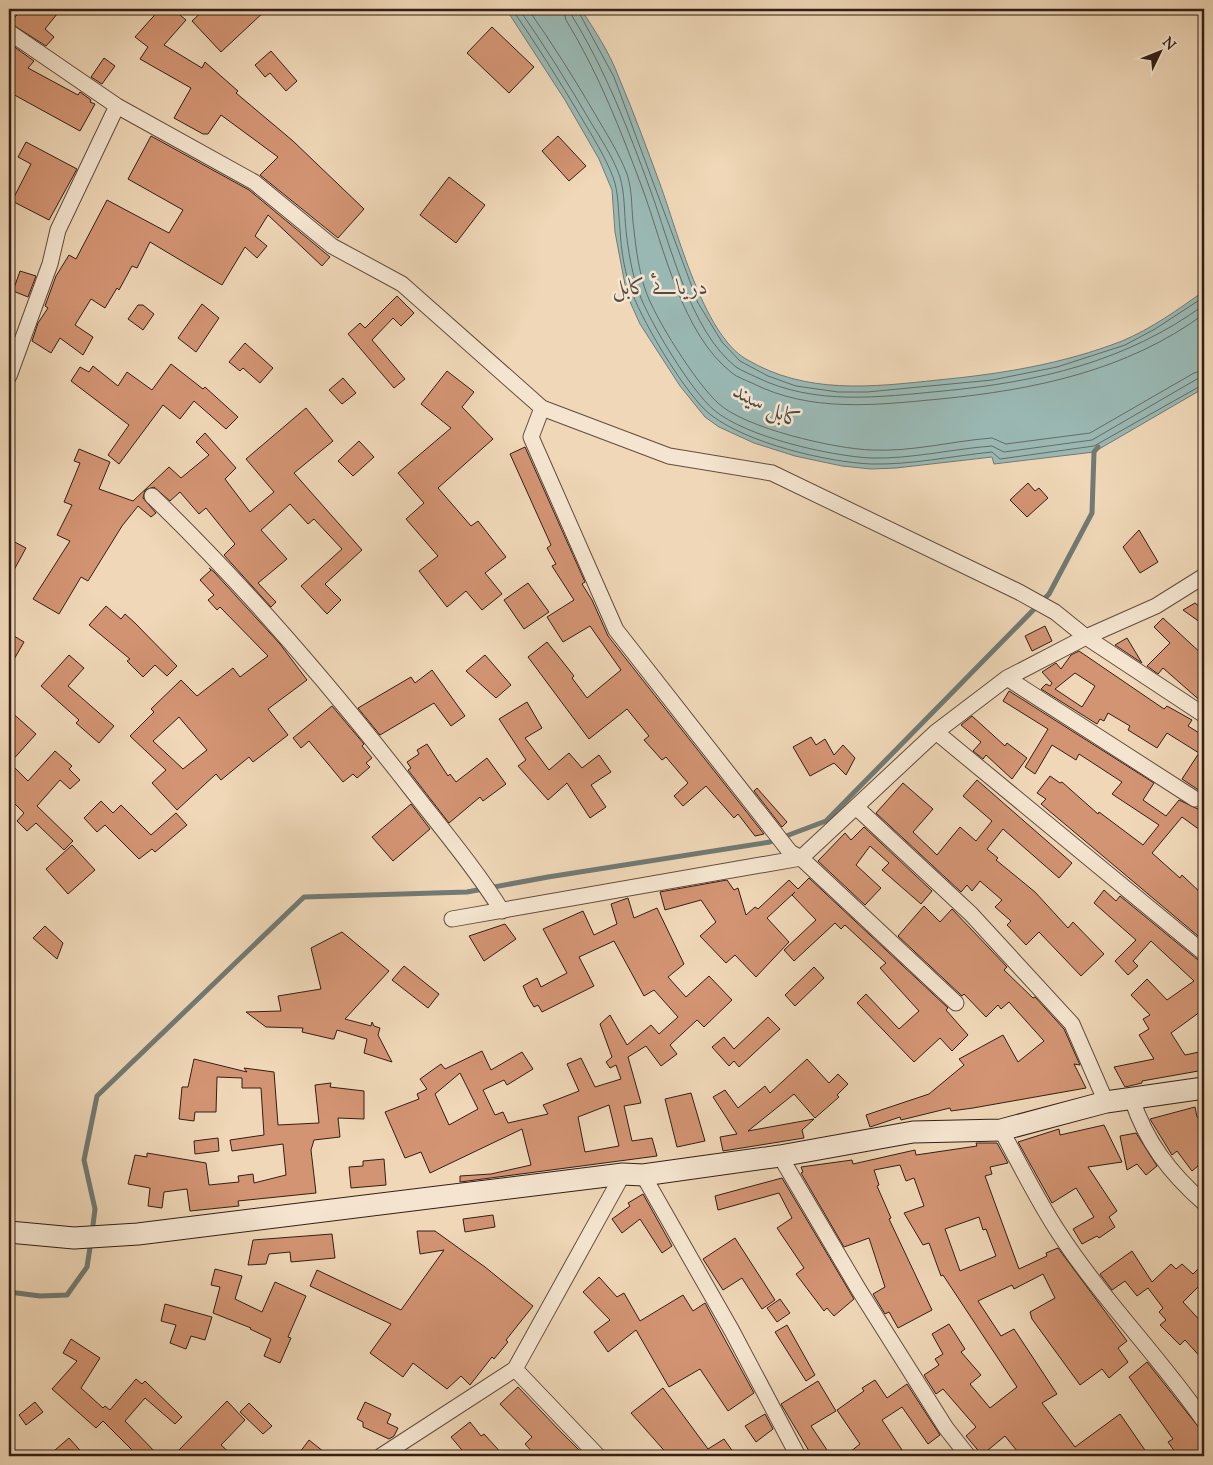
<svg xmlns="http://www.w3.org/2000/svg" width="1213" height="1465" font-family="'Sorts Mill Goudy',Amiri,serif">
<style>
.water{fill:#9ab8b3;stroke:#717a74}
.lines{fill:none;stroke-linecap:round;stroke-linejoin:round}
.shore{stroke:#666b64;stroke-width:1}
.stream{stroke:#717a74;stroke-width:5}
.building{fill:#d39473;stroke:#331e15;fill-rule:evenodd}
.street-casing{stroke:#624c3e;stroke-width:17}
.secondary-casing{stroke:#331e15;stroke-width:23}
.street{stroke:#f5e5d0;stroke-width:15}
.secondary{stroke:#f5e5d0;stroke-width:21}
.labels{text-anchor:middle;stroke-width:5;stroke-linejoin:round;paint-order:stroke}
.water-label{font-size:22px;font-style:italic;fill:#524c44;stroke:#f5e5d0}
</style>
<rect width="100%" height="100%" fill="#efd7b7"/>
<filter id="stains"><feTurbulence type="fractalNoise" baseFrequency=".004" numOctaves="4"/><feColorMatrix values="0 0 0 0 .2 0 0 0 0 .09 0 0 0 0 .02 0 0 0 .5 -.17"/></filter>
<radialGradient id="worn" r=".72"><stop offset=".6" stop-color="#630" stop-opacity="0"/><stop offset="1" stop-color="#630" stop-opacity=".3"/></radialGradient>
<path class="water" d="M506,9H581C595,31 610,53 619,78C634,113 647,149 660,184C677,230 703,334 746,359C806,395 872,387 938,380C1001,374 1063,364 1122,341C1151,329 1179,309 1204,291V388L1094,452L994,464L992,457L896,468L871,469L842,466L795,456L754,443L719,427L705,417L680,386L640,324L627,295L615,232L612,190L599,159L565,100Z"/>
<g class="lines">
<path class="shore" d="M512,9C536,44 559,80 581,117C592,136 605,156 613,177C619,193 618,212 620,229C621,250 625,276 633,295C644,324 687,397 711,415C747,443 826,462 871,464C911,465 952,456 992,452L1000,459L1094,446L1204,384
M519,9C544,45 568,83 590,121C601,139 613,157 620,177C625,194 624,212 626,230C628,250 632,274 639,293C649,321 691,391 714,410C746,437 830,456 871,458C912,459 952,449 992,446L1004,452L1092,440L1197,379L1204,378
M528,9C552,43 574,78 595,114C606,133 619,153 627,174C633,192 631,211 634,230C636,249 639,271 645,289C654,317 696,383 718,403C744,428 835,449 872,450C912,452 952,441 992,438L1006,444L1090,433L1194,373L1204,370
M563,9L566,20C599,74 621,131 643,190C664,248 682,334 732,373C737,377 745,380 752,383C811,413 876,405 940,399C1033,390 1127,371 1204,314
M571,9L572,16C606,71 628,129 650,189C670,243 690,331 736,367C742,371 750,374 756,377C815,406 880,397 943,391C1038,382 1126,362 1204,305
M577,9L614,77L698,303L722,342L740,361L768,376L796,386L838,392H867L992,380L1057,367L1125,345L1155,329L1204,297"/>
<path class="stream" d="M92,1233L95,1209L84,1160L97,1096L304,897L467,892L548,877L770,842L826,821L1049,594L1092,513L1094,452L1098,447
M9,1292L40,1296L67,1295L87,1267L91,1241"/>
</g>
<path class="building" d="M22,9H61L45,29L54,37L46,46L10,23Z
M160,9H173L186,20L164,45L202,68L205,62L238,91L236,93L293,141L364,209L338,238L260,175L278,157L221,115L208,134H203L174,118L191,88L140,59L148,47L135,37Z
M205,9H267L221,52L192,21Z
M492,27L534,67L509,93L467,53Z
M9,43L34,61L28,68L78,95L80,92L91,100L90,102L95,104L80,131L9,92Z
M271,51L297,81L286,91L270,73L265,77L255,65Z
M104,58L115,66L102,84L91,77Z
M151,136L249,190L330,257L322,266L268,215L255,236L267,246L257,258L245,247L222,285L150,242L137,268L132,266L119,290L117,288L105,308L91,299L75,325L93,337L83,355L60,338L51,353L32,341L38,323L48,308L45,306L56,276L69,255L76,259L107,200L169,233L183,210L128,179Z
M558,136L586,166L569,181L542,151Z
M26,142L77,169L49,220L12,201L31,164L18,157Z
M449,177L485,205L456,243L420,215Z
M20,271L36,276L28,297L13,291Z
M397,296L414,313L401,326L393,318L372,340L405,379L394,388L348,334L360,323L365,328Z
M202,304L219,318L196,352L178,338Z
M138,305H143L154,314L143,330L128,319Z
M245,343L273,368L260,383L243,368L240,371L229,362Z
M171,364L203,389L205,387L238,417L226,429L194,401L180,419L163,405L119,464L108,455L129,425L71,381L80,367L89,372L93,366L118,386L127,372L152,390Z
M447,371L474,392L462,407L493,439L438,488L471,526L478,521L506,557L485,573L502,594L482,610L466,591L447,607L419,571L438,556L406,519L424,503L398,473L451,428L421,404Z
M343,378L356,393L342,404L329,390Z
M306,408L333,441L294,473L362,550L325,584L341,600L327,614L301,586L342,549L314,519L308,524L290,504L261,530L287,559L258,583L276,602L271,607L224,555L235,544L206,508L199,514L180,492L170,501L154,487L145,490L143,498L156,513L151,517L138,506L122,526L88,581L81,577L59,614L33,599L70,541L57,535L72,505L64,502L80,463L74,461L79,449L110,462L99,489L133,501L169,467L181,478L209,455L196,442L205,433L236,468L225,479L250,512L274,492L246,459Z
M359,441L374,457L353,476L338,461Z
M525,447L585,582L582,584L592,600L608,636L764,834L755,836L738,814L734,818L706,786L683,806L674,796L688,783L666,757L662,760L644,740L649,736L627,709L589,739L528,657L547,642L574,676L572,678L587,698L621,670L590,626L563,642L547,617L574,600L552,566L556,564L547,548L551,545L510,454Z
M1028,483L1035,491L1039,488L1048,498L1027,517L1010,500Z
M1139,530L1158,562L1140,573L1123,547Z
M9,539L26,548L9,579Z
M209,568L214,572L280,644L307,680L268,709L288,735L253,762L249,757L221,780L216,774L177,810L152,783L166,770L130,736L154,712L151,709L181,680L197,696L233,668L240,677L268,656L220,607L217,610L208,600L214,595L200,580L211,570ZM179,717L207,750L183,769L153,741Z
M528,583L549,612L524,629L504,600Z
M1195,603L1204,610V625L1183,610Z
M106,606L121,619L125,614L135,623L177,666L167,676L155,665L143,677L127,661L130,659L89,625Z
M1163,618L1204,656V704L1163,668L1158,674L1147,666L1170,643L1154,627Z
M1045,626L1052,641L1032,651L1025,636Z
M9,633L24,642L9,668Z
M1127,638L1142,663L1115,645Z
M1079,651L1164,709L1167,706L1192,720L1188,726L1204,736V798L1200,791L1182,779L1199,753L1167,733L1157,748L1128,730L1130,726L1108,713L1104,721L1100,719L1097,724L1041,689L1046,684L1050,686L1052,683L1042,672L1056,663L1061,669L1071,655ZM1075,673L1095,686L1082,707L1055,689Z
M69,655L84,668L68,686L114,726L99,743L76,723L79,720L41,686Z
M485,655L511,685L496,698L466,671Z
M432,670L465,716L451,726L434,703L380,735L358,708L411,677L415,683Z
M1009,691L1154,783L1143,800L1166,816L1179,800L1204,812V833L1182,817L1152,853L1180,878L1182,875L1204,896V941L1041,804L1046,799L1037,793L1050,776L1060,783L1062,782L1098,814L1099,812L1143,845L1159,825L1112,794L1122,782L1079,754L1076,760L1052,745L1035,774L1025,767L1048,729L1003,701Z
M527,702L542,728L525,738L549,770L569,753L582,768L599,755L611,772L591,785L606,807L590,818L567,783L548,800L518,766L526,760L499,719Z
M332,706L364,744L362,746L372,758L366,763L370,767L357,778L353,774L343,782L309,741L301,748L293,738Z
M9,710L36,734L9,764Z
M972,716L1005,746L1007,743L1027,758L1012,779L986,755L983,759L973,751L981,742L961,725Z
M811,737L816,745L825,739L834,755L843,745L855,758L846,775L834,763L810,776L793,747Z
M427,744L448,776L450,774L456,782L487,758L506,784L483,801L480,797L449,823L408,770L411,768L407,762L419,754L417,750Z
M55,751L72,766L69,769L80,780L70,789L60,780L37,806L73,841L64,850L36,823L27,831L17,821L24,813L9,798V774L15,768L28,781Z
M977,780L1072,863L1059,878L1003,829L987,849L998,858L996,860L1035,892L1068,928L1073,922L1104,954L1081,976L1039,932L1026,945L1007,925L1011,921L995,907L1002,900L980,881L972,891L967,885L961,892L876,813L903,783L933,809L913,832L937,855L960,827L976,841L992,821L963,796Z
M757,788L787,822L782,827L754,791Z
M101,801L113,813L121,805L151,835L176,813L187,825L155,852L152,849L139,859L105,825L97,832L84,818Z
M411,804L430,829L393,861L372,837Z
M864,827L932,891L921,904L882,870L889,863L870,846L856,865L881,888L865,905L818,861L845,833L851,840Z
M72,845L95,870L68,894L46,869Z
M809,878L948,1008L946,1010L968,1035L952,1051L940,1038L914,1062L857,1003L866,994L899,1029L919,1011L880,968L886,963L845,925L841,929L835,923L794,961L784,950L816,920L792,895L795,892L767,918L789,942L756,977L735,955L726,963L700,936L716,922L701,900L665,910L660,892L727,880L734,890L738,888L746,915L755,907L758,909L789,880L798,889Z
M1104,890L1116,901L1120,896L1198,960L1204,962V1009L1171,1033L1185,1055L1204,1051V1070L1142,1081V1083L1125,1087L1114,1067L1154,1059L1139,1035L1149,1029L1143,1019L1150,1015L1131,995L1147,979L1167,1000L1194,981L1151,941L1133,961L1138,966L1128,975L1115,961L1136,940L1094,903Z
M628,898L634,918L657,908L684,964L668,977L686,997L709,976L732,1000L704,1027L697,1020L670,1045L677,1054L661,1066L646,1046L628,1057L641,1103L624,1106L632,1141L652,1138L657,1156L460,1182V1176L491,1174L531,1165L522,1129L430,1173L421,1152L405,1158L385,1112L419,1099L417,1094L427,1089L420,1079L441,1064L445,1069L482,1051L491,1070L522,1052L533,1069L507,1085L504,1080L483,1090L495,1115L503,1112L508,1123L548,1114L543,1105L579,1091L567,1064L581,1058L595,1087L621,1079L616,1065L610,1068L606,1062L612,1057L600,1024L610,1015L627,1045L651,1025L659,1034L678,1017L654,990L644,996L614,941L579,957L594,986L542,1012L538,1005L534,1007L528,997L523,986L537,978L541,987L567,973L543,929L583,911L594,935L617,924L611,904ZM460,1073L478,1109L449,1125L435,1094ZM609,1105L619,1146L585,1152L578,1117Z
M924,906L940,922L952,909L1007,967L1004,970L1033,998L1035,997L1064,1029L1080,1065L1074,1064L1086,1088L973,1108L951,1111L950,1108L901,1120L900,1117L870,1127L866,1115L929,1094L964,1065L959,1059L1003,1035L1018,1062L1044,1041L1009,1002L1001,1009L998,1005L986,1017L964,994L962,996L898,936Z
M505,924L516,939L484,961L469,936Z
M45,926L63,943L57,959L33,938Z
M342,932L389,971L345,1019L371,1026L372,1022L374,1026L380,1028L378,1035L392,1062L364,1053L367,1039L337,1030L334,1039H332L302,1032L303,1028L266,1027L246,1012L281,1011L278,996L321,989L311,948Z
M404,966L439,994L428,1008L392,980Z
M814,967L824,978L795,1006L785,995Z
M768,1017L780,1029L739,1067L734,1061L729,1066L712,1047L724,1037L734,1049Z
M194,1059L247,1072L244,1068L274,1072L278,1125L319,1123L315,1085L331,1083L330,1087L364,1091V1119L338,1118L340,1137L314,1140L311,1150L316,1193L238,1201L239,1206L190,1211L187,1189L164,1192L162,1208L148,1206L150,1188L128,1184L135,1155L147,1157V1153L206,1163L209,1185L239,1182L238,1176L253,1174L254,1183L286,1175L283,1144L232,1151L230,1140L264,1135L261,1088H242V1078L217,1077L216,1112H195L194,1121L179,1119L182,1087H188Z
M807,1059L829,1083L838,1074L848,1084L837,1095L839,1097L815,1118L794,1094L748,1131L814,1119L802,1130L804,1138L723,1151L720,1137L737,1134L713,1097L725,1090L738,1108L765,1086L770,1093Z
M691,1093L705,1141L677,1147L665,1099Z
M1195,1107L1197,1117L1204,1124V1161L1192,1171L1177,1151L1172,1155L1150,1119Z
M1104,1125L1122,1162L1088,1167L1117,1211L1109,1217L1115,1227L1099,1238L1097,1236L1082,1244L1073,1229L1094,1217L1076,1188L1052,1203L1018,1142L1059,1129L1060,1135Z
M1136,1133L1157,1166L1146,1175L1137,1164L1127,1170L1120,1136Z
M218,1138L219,1151L195,1154L194,1141Z
M976,1143H997L1008,1163L990,1167L992,1174L985,1176L1019,1269L1047,1256L1046,1253L1058,1248L1127,1341L1118,1348L1128,1362L1109,1378L1102,1369L1080,1385L1032,1319L1030,1312L1055,1298L1043,1274L1014,1289L1012,1285L978,1301L1001,1336L1014,1329L1057,1394L1042,1403L1075,1447L1120,1414L1149,1456H1021L1005,1436L982,1455L966,1436L976,1427L943,1389L936,1394L924,1375L939,1365L935,1359L943,1354L932,1334L949,1324L965,1349L961,1352L981,1375L970,1384L990,1408L1017,1387L943,1275L941,1276L929,1243L923,1245L904,1213L924,1206L914,1178L906,1181L900,1165L874,1170L879,1185L877,1186L891,1218L889,1219L932,1310L898,1328L889,1312L885,1314L873,1294L885,1287L869,1238L844,1247L801,1173L803,1172L801,1167L852,1160L853,1164L915,1150L916,1155L977,1146ZM979,1217L983,1230L986,1229L996,1256L960,1271L945,1229Z
M384,1159L386,1185L351,1188L349,1167L363,1166V1161Z
M782,1178L854,1299L834,1316L827,1308L824,1311L796,1274L804,1268L777,1228L792,1218L779,1193L718,1210L715,1196Z
M643,1194L672,1246L662,1253L640,1219L622,1233L612,1219L630,1206L628,1203Z
M493,1215L495,1227L465,1232L463,1219Z
M417,1231H435L485,1267L533,1306L506,1340L508,1342L494,1359L492,1357L470,1385L461,1376L447,1389L413,1363L403,1377L370,1353L391,1324L310,1286L317,1270L401,1310L444,1250L420,1254Z
M332,1234L335,1258L291,1262L290,1252L269,1254L266,1264L248,1265L253,1240Z
M735,1238L775,1300L762,1309L742,1278L723,1290L703,1259Z
M1132,1251L1152,1282L1171,1264L1176,1269L1182,1264L1193,1274L1198,1269L1204,1276V1281L1183,1302L1204,1325V1361L1185,1340L1180,1345L1160,1325L1166,1320L1159,1312L1163,1308L1148,1288L1137,1296L1125,1281L1112,1290L1100,1274Z
M215,1269L242,1276L235,1299L262,1312L275,1282L306,1296L288,1337L291,1338L280,1363L264,1356L271,1339L250,1329L251,1328L213,1313L220,1287L211,1285Z
M599,1277L617,1297L624,1293L640,1321L683,1295L693,1311L705,1303L754,1393L728,1411L700,1369L669,1387L636,1330L608,1352L594,1332L610,1320L583,1292Z
M780,1299L790,1313L777,1322L767,1308Z
M165,1304L212,1317L205,1340L191,1336L186,1349L170,1343L176,1325L161,1321Z
M787,1325L815,1375L806,1381L775,1332Z
M71,1339L100,1358L81,1388L103,1408L105,1406L110,1410L136,1379L142,1384L145,1381L182,1417L175,1424L145,1398L125,1421L159,1456H138L103,1421L96,1428L52,1389L77,1361L63,1353Z
M1147,1362L1204,1434V1456H1178L1168,1442L1173,1439L1129,1377Z
M875,1380L887,1398L907,1384L940,1435L928,1444L902,1407L882,1420L906,1456H845L860,1444L837,1410L864,1391L862,1388Z
M818,1381L836,1411L811,1426L831,1456H812L781,1404Z
M518,1387L561,1432L585,1456H536L525,1444L532,1437L500,1404Z
M663,1388L708,1449L724,1439L736,1456H669L631,1413Z
M227,1401L245,1420L221,1445L233,1456H173Z
M35,1402L43,1412L26,1425L19,1415Z
M365,1402L391,1414L387,1423L398,1428L394,1436L389,1439L363,1427V1422L357,1419Z
M249,1403L272,1426L263,1434L240,1412Z
M765,1414L773,1429L756,1442L745,1426Z
M470,1422L481,1436L484,1434L504,1456H467L451,1437Z
M69,1438L85,1456H48Z
M309,1440L329,1456H297Z"/>
<g class="lines">
<defs>
<path id="street" d="M9,32L117,106L254,182L332,246L402,284L542,408L669,456L772,473L1019,592L1055,612L1086,637L1204,715
M9,376L50,264L58,230L117,106
M542,408L531,437L616,630L790,852L801,858L956,1003
M152,496C246,587 331,686 411,789C442,829 475,868 502,911
M1007,678L1195,799
M936,732L1204,953
M856,807L971,914L1072,1024L1106,1102
M452,919L801,858L936,732L1007,678L1086,637L1156,606L1204,576
M1132,1099C1146,1142 1170,1173 1204,1203
M1001,1130C1020,1164 1037,1200 1059,1233C1102,1299 1159,1356 1204,1421
M780,1156L859,1290L946,1428L968,1456
M643,1175L732,1331L798,1456
M515,1369L598,1456
M381,1456L515,1369L623,1174"/>
<path id="secondary" d="M9,1232L74,1238L138,1234L623,1174L643,1175L780,1156L913,1132L1001,1130L1106,1102L1204,1088"/>
</defs>
<use href="#street" class="street-casing"/>
<use href="#secondary" class="secondary-casing"/>
<use href="#street" class="street"/>
<use href="#secondary" class="secondary"/>
</g>
<g class="labels">
<g class="water-label">
<text x="660" y="294">دریائے کابل</text>
<text transform="translate(768 405) rotate(27)" y="8">کابل سيند</text>
</g>
</g>
<rect width="1213" height="1465" fill="none" stroke="#efd7b7" stroke-width="30"/>
<rect x="10" y="10" width="1193" height="1445" fill="none" stroke="#331e15" stroke-width="2.5"/>
<rect x="15" y="15" width="1183" height="1435" fill="none" stroke="#331e15"/>
<g transform="translate(1160 52) rotate(47)" stroke="#f5e5d0" stroke-width="4" paint-order="stroke">
<path d="M0-4L9 19L0 12L-9 19Z" fill="#331e15"/>
<text y="-8" font-size="14" font-weight="bold" text-anchor="middle" fill="#331e15">N</text>
</g>
<rect width="100%" height="100%" filter="url(#stains)"/>
<rect width="100%" height="100%" fill="url(#worn)"/>
</svg>
